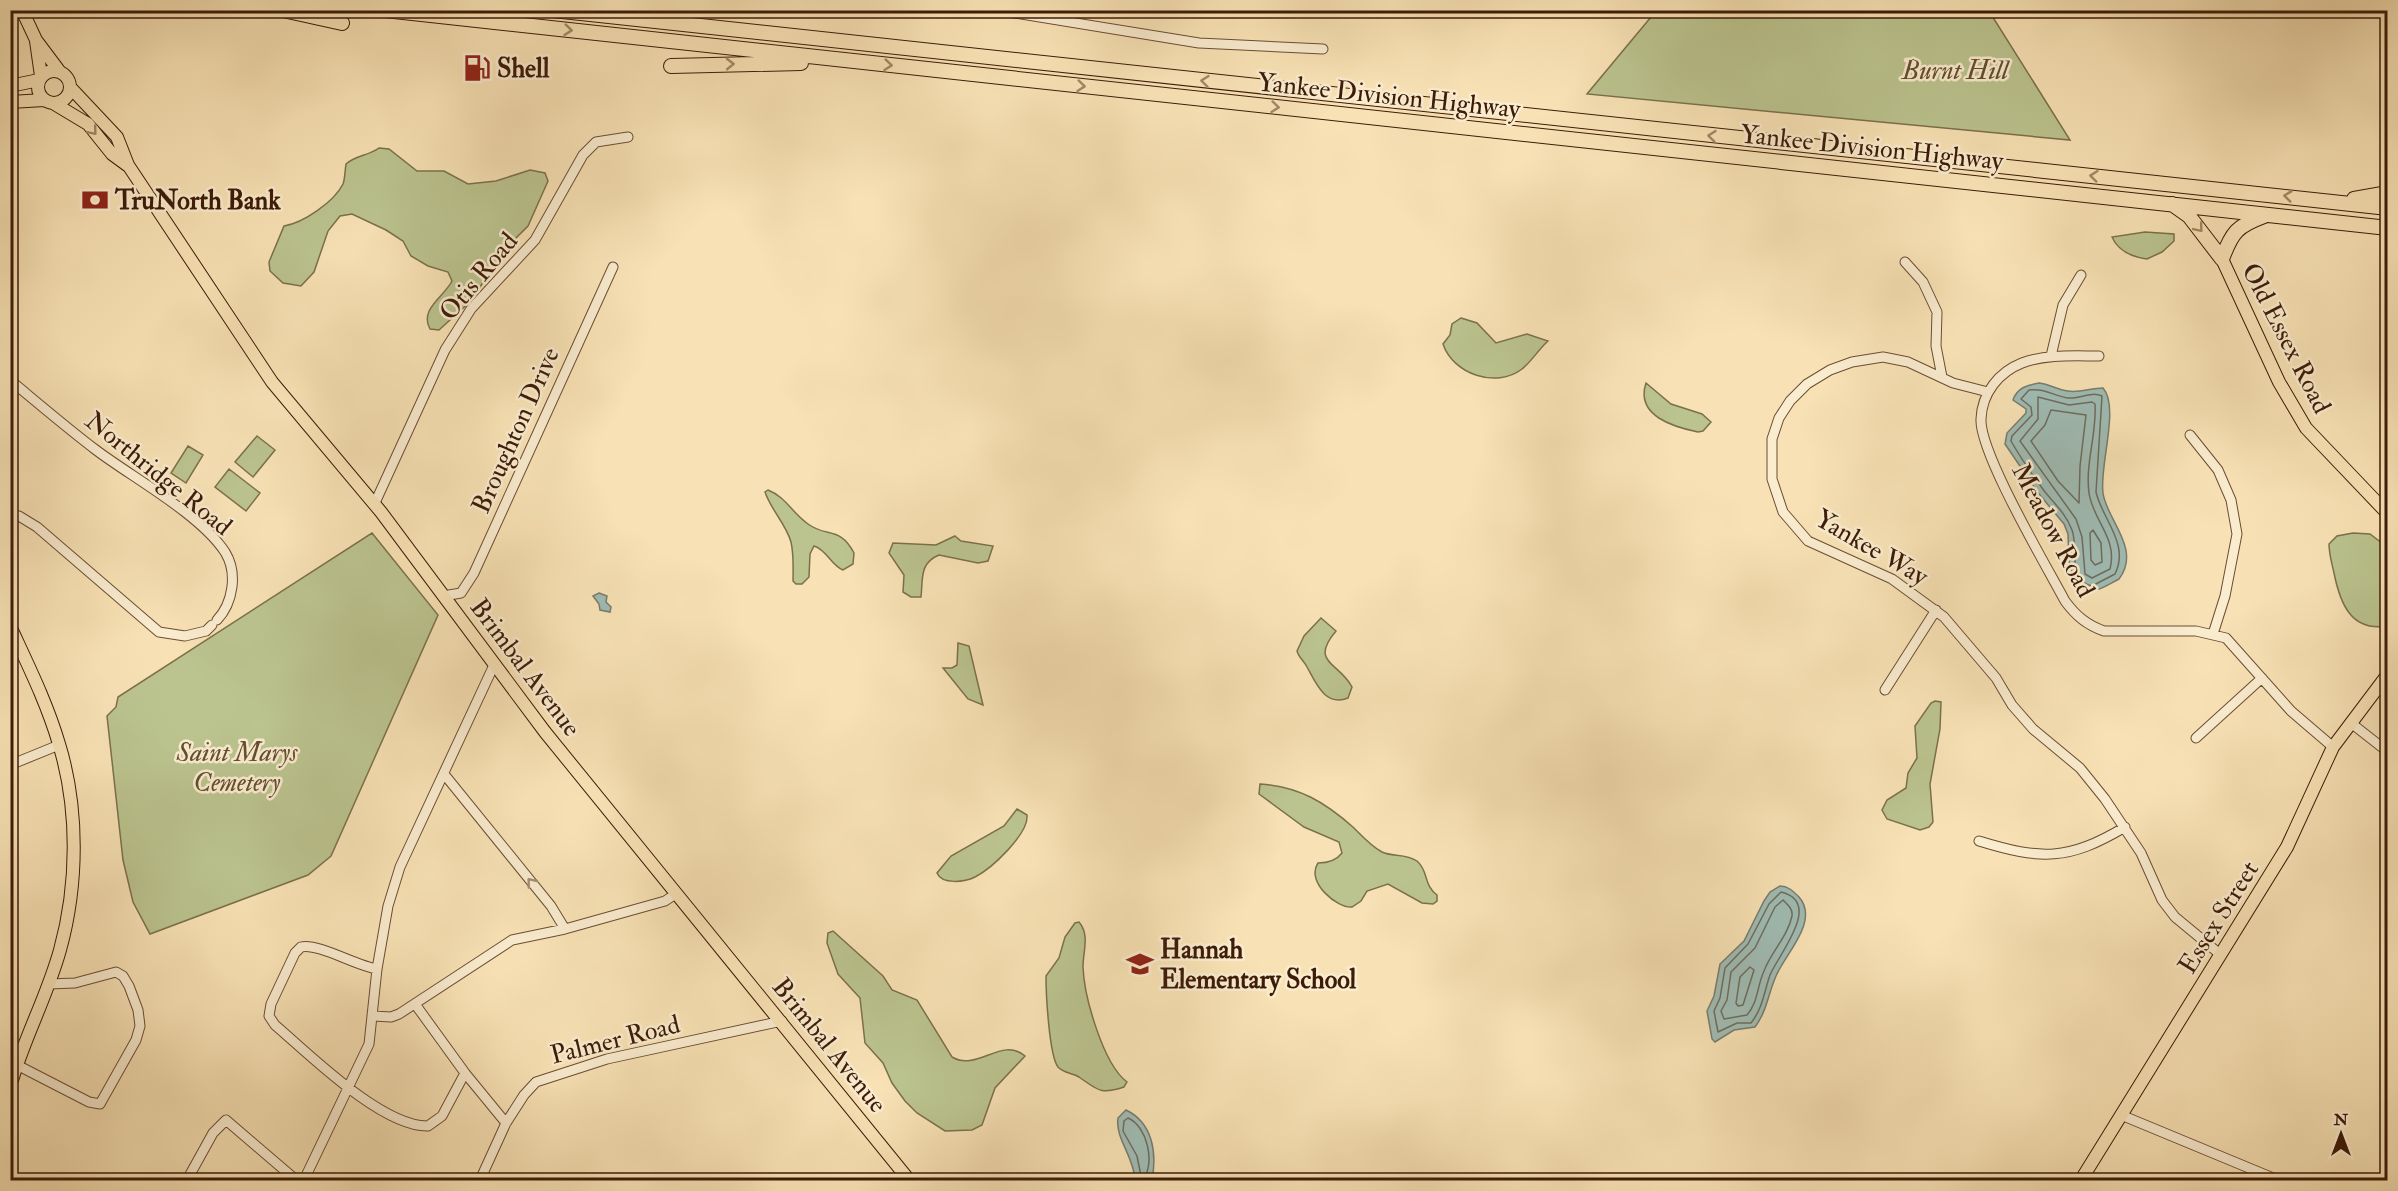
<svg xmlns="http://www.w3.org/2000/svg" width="2398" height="1191" font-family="'IM FELL Double Pica',serif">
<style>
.green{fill:#bbc48f;stroke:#7c704c;stroke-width:1.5}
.water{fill:#9fbcb4;stroke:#777c6f;stroke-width:1.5}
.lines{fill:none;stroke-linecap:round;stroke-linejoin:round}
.shore{stroke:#6e6c5e;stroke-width:1.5}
.minor-casing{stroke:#6b4d33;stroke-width:11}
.major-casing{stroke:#3c1b08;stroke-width:14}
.highway-casing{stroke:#3c1b08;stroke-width:16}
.minor{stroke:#faeccf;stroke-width:9}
.major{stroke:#f8e2b5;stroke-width:12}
.highway{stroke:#f8e2b5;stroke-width:14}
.oneway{stroke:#a38867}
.oneway2{stroke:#a48e75}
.labels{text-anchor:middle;stroke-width:5;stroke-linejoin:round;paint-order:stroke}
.poi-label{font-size:26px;font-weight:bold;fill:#3c1b08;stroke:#faeccf;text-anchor:start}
.park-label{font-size:26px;font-style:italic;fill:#624e30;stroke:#faeccf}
.street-label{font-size:26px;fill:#3c1b08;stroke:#faeccf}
</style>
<rect width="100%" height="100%" fill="#f8e2b5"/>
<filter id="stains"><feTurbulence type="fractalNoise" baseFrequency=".00333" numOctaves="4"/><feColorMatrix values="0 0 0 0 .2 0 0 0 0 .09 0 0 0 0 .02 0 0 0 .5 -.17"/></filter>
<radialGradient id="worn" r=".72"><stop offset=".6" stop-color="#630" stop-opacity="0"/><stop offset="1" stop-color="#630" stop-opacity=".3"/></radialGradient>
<path class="green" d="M1656,11H1989L2070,140L1587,94Z
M379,148L389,149L417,171H444L468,184L496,181L530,170L545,173L548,181L528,226L513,241L505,257L485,279L472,300L439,330L430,329C419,309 444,297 452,281L448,272L428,266L411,256L403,241L386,230L352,214L340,216L328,231L314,272L301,286L283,283L270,271L269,262L284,226C303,223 334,202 343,184C345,179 345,170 346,164C356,155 368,156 379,148Z
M2145,232L2174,234V241L2162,252L2147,259C2133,257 2118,251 2112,237Z
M1461,318L1477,323L1496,343L1527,334L1548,341C1538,350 1532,361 1522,369C1496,389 1453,374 1443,344L1450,335L1452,324Z
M1646,383L1671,404L1702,414L1711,422L1703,431L1698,432C1674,427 1635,416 1646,383Z
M257,436L275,450L253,477L235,462Z
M188,446L203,455L186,483L171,473Z
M229,469L260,493L246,511L215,487Z
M768,490C786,497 792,513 808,524C827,538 840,526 854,553L853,564L843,570C831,565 827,550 814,546L810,554L809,577L802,584H796L793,581C793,568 794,555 791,542C786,524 771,510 765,492Z
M372,533L438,615L331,856L308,875L150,934L133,902L123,860L107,716L116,707L118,697Z
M2353,533L2370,534L2387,547V626C2351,632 2340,603 2334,573C2332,564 2329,554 2329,544L2337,536Z
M955,536L961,541L993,546L988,561L978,563L939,555C919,563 923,580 921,597H911L903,592L904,575L889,553L893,543L936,545Z
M1321,618L1336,631C1309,663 1339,662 1352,687L1348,698C1325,707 1316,683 1307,667C1304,661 1299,658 1297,651L1304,636Z
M958,643L969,646L983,705L968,699L943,668H952L957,665Z
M1935,701L1941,702L1940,729L1930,784L1933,822L1929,827L1920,830L1887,819L1882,810L1887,800L1906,788L1908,773L1917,758L1915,726L1931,703Z
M1260,784C1298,786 1325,802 1354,828C1362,836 1371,846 1382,852C1392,857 1406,853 1417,861C1429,871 1423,885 1437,895V901L1433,904L1422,903L1388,884L1367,891L1361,901L1352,907C1338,909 1305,882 1318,863C1328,863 1336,861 1342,853L1339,842L1304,827L1259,794Z
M1017,809L1027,815C1029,834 991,869 975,877C965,882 942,885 937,873L951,856L1004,826Z
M1079,922C1090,935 1083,951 1083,967C1084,996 1103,1064 1127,1082L1124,1087C1100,1095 1098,1090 1079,1077C1072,1073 1063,1073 1058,1067C1049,1055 1046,993 1046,976L1059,958L1065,937L1075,923Z
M833,931L883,976L892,990L917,1000L952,1057C977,1072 1002,1036 1025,1056L995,1088L982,1125L972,1130L945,1131L917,1113L905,1101L892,1083L883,1063L865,1043L860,998L838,974L827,943L828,933Z"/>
<path class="water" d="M2039,383C2050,384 2057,390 2068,391C2079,393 2091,388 2103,388C2120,407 2099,466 2103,493C2106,519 2142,549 2119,579C2103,587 2090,599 2075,583L2069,562L2068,534L2064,524L2039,494L2005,444L2007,433L2026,413V409L2013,400C2017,388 2027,385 2039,383Z
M599,593L607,596L606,602L611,607L610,612L600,610L599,604L593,596Z
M1780,886C1788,886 1793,891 1799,897C1820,921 1785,954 1776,976C1768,994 1767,1011 1755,1027L1734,1030L1715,1042L1712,1039L1707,1011L1714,996L1720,964L1744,941L1764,901L1770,892Z
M1126,1110C1153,1123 1157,1153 1152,1180H1135C1134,1156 1115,1139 1118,1118Z"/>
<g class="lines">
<path class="shore" d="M2029,390C2047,388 2052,396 2068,398C2080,399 2091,391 2102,396L2096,492C2102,519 2130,544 2115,574L2092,586C2066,580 2079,548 2072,530C2066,514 2055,504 2045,492C2034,477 2020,457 2011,441L2012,436L2032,415L2031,407L2021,399Z
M2038,397L2069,405L2092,402L2095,404C2097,434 2085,463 2089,493C2093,521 2118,538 2110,569L2092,578L2085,574L2082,537L2076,519L2020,441L2038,419Z
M2051,410L2086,415L2080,466L2079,503L2058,481L2031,441L2045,425Z
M2093,530L2101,543L2102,562L2095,565L2091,560L2090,533Z
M1781,892C1824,902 1778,955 1770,975C1764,992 1763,1008 1751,1023H1737L1718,1032L1714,1011L1720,998L1725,968L1748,944L1769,904Z
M1783,900C1788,905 1793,909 1792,916C1788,936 1771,952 1764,971C1757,986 1758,1003 1747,1015L1724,1019L1721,1011L1727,1000L1731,972L1755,948L1775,907Z
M1750,967L1754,970L1743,1005L1738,1006L1736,1003L1740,977Z
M1128,1118C1147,1126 1155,1162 1144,1178L1141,1176L1137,1156L1123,1131L1124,1121Z"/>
<defs>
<path id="minor" d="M996,10L1199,43L1323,49
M1905,262L1923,282L1937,312L1936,346L1942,377
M2051,356L2063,305L2081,275
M2099,356C2074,356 2046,354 2022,363C1999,372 1982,393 1981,419C1979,452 2047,567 2065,601C2076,616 2087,625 2104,631H2196L2226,638L2291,711L2333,747
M10,380C39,404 67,428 96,450C133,478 200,514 225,552C238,573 233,603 217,620
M1988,392L1953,383L1908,362L1883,357L1852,362L1830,370L1807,384L1790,401L1779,418L1772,439V479L1783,512L1808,541L1892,579L1944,617L1996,678L2012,705L2033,729L2080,768L2105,799L2141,853L2162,900L2175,917L2221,955
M2190,435L2218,470L2231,500L2237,534L2225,596L2213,634
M374,505L445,350L471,309L535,240L583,155L596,142L628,137
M10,515L19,516L37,527L159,632L185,636L206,631L212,625
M443,596L461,593L474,573L613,267
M1885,690L1936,610
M2351,723L2388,752
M2196,738L2262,678
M10,765L59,745
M444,774L551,906L565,929
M1979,841C2041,860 2068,861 2125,827
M377,969C356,966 319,943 301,947L295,953L271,1004L269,1016L275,1025C309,1054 382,1127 428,1126L442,1116L465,1073L415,1004
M373,1016L391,1017L399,1014L512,940L565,929L665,901L677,893
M17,1065L89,1102L100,1104L136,1040L140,1026L138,1010L129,986L123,976L116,972L75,983L49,984
M465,1073L506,1123
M2121,1115L2278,1180
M187,1180L213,1133L226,1120L296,1180
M304,1180L369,1044L377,969L388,906L400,867L494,665
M480,1180L506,1123L524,1095L536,1082L607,1059L782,1021
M1620,1180L1621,1179"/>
<path id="major" d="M22,10L36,40L60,72
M36,41L41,76
M38 87a16 16 0 1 1 32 0a16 16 0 1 1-32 0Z
M10,86L39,80
M70,87L117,137L128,165L272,382L381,512L545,732L909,1180
M10,102L44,100
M53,103L88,124L112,154L127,165
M2222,259L2279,382L2306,428L2388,514
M10,626C28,665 47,703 59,744C79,809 78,885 60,950C47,997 23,1040 10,1087
M2081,1180L2287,847L2333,747L2388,674"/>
<path id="highway" d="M283,10L342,23
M385,10L2388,228
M553,10L2388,208
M671,66L801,63
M2354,199L2388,193
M2172,204L2189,216L2222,259
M2222,259C2232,232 2237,226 2264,216"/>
</defs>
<use href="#minor" class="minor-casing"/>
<use href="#major" class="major-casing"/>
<use href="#highway" class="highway-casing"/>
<use href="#minor" class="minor"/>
<use href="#major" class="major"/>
<use href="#highway" class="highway"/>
</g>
<defs><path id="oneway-chevron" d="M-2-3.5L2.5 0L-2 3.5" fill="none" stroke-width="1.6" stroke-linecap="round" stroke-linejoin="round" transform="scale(1.5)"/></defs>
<g class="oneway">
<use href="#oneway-chevron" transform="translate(568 30) rotate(6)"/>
<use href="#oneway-chevron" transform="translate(730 64) rotate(-1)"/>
<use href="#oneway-chevron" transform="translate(888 65) rotate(6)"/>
<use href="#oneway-chevron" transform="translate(1205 81) rotate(-174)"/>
<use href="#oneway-chevron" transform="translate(1081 86) rotate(6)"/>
<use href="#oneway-chevron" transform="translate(1275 107) rotate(6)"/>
<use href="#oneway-chevron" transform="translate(93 131) rotate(50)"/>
<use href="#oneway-chevron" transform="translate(1712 136) rotate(-174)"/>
<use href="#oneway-chevron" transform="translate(2094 176) rotate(-174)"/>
<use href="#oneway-chevron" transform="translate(2288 196) rotate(-173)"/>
<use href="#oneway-chevron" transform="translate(2199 228) rotate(50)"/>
</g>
<use class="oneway2" href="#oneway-chevron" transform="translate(531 882) rotate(-129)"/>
<defs>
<symbol id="fuel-bare" viewBox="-9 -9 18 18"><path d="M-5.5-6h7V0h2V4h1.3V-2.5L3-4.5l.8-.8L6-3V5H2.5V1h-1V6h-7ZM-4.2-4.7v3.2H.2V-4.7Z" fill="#8f2418" stroke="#faeccf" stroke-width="2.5" paint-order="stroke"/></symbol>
<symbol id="bank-bare" viewBox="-9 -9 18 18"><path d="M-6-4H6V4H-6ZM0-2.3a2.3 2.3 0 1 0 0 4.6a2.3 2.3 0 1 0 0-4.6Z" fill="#8f2418" stroke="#faeccf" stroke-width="2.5" paint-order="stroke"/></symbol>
<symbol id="school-bare" viewBox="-9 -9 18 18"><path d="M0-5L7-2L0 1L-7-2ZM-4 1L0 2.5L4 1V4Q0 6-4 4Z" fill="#8f2418" stroke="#faeccf" stroke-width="2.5" paint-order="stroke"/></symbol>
</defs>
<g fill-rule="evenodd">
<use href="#fuel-bare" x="458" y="49" width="38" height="38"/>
<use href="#bank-bare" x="76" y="181" width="38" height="38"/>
<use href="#school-bare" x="1121" y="945" width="38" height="38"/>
</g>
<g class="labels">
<g class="poi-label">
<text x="497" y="77">Shell</text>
<text x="115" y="209">TruNorth Bank</text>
<text x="1160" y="958">Hannah<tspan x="1160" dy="30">Elementary School</tspan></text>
</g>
<g class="park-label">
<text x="1955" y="79">Burnt Hill</text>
<text x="237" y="761">Saint Marys<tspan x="237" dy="30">Cemetery</tspan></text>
</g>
<g class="street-label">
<text transform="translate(1389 95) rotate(6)" y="9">Yankee Division Highway</text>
<text transform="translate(1872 147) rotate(6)" y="9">Yankee Division Highway</text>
<text transform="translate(478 276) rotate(-50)" y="9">Otis Road</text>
<text transform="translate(2287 338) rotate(63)" y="9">Old Essex Road</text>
<text transform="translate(515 430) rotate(-66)" y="9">Broughton Drive</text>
<text transform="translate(159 473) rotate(39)" y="9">Northridge Road</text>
<text transform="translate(2054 530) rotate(62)" y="9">Meadow Road</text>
<text transform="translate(1872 547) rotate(30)" y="9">Yankee Way</text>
<text transform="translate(526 667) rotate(53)" y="9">Brimbal Avenue</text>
<text transform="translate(2218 917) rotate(-58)" y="9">Essex Street</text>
<text transform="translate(615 1039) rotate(-14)" y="9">Palmer Road</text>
<text transform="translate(830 1045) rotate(51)" y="9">Brimbal Avenue</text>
</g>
</g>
<rect width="2398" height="1191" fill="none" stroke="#f8e2b5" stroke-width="36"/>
<rect x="12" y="12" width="2374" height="1167" fill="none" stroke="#3c1b08" stroke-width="3"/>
<rect x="18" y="18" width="2362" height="1155" fill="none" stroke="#3c1b08" stroke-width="1.5"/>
<g transform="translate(2341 1134)" stroke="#faeccf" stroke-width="4.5" paint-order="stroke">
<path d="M0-4.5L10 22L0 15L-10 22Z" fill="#3c1b08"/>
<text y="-9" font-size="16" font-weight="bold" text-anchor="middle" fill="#3c1b08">N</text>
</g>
<rect width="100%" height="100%" filter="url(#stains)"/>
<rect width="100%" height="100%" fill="url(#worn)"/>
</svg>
